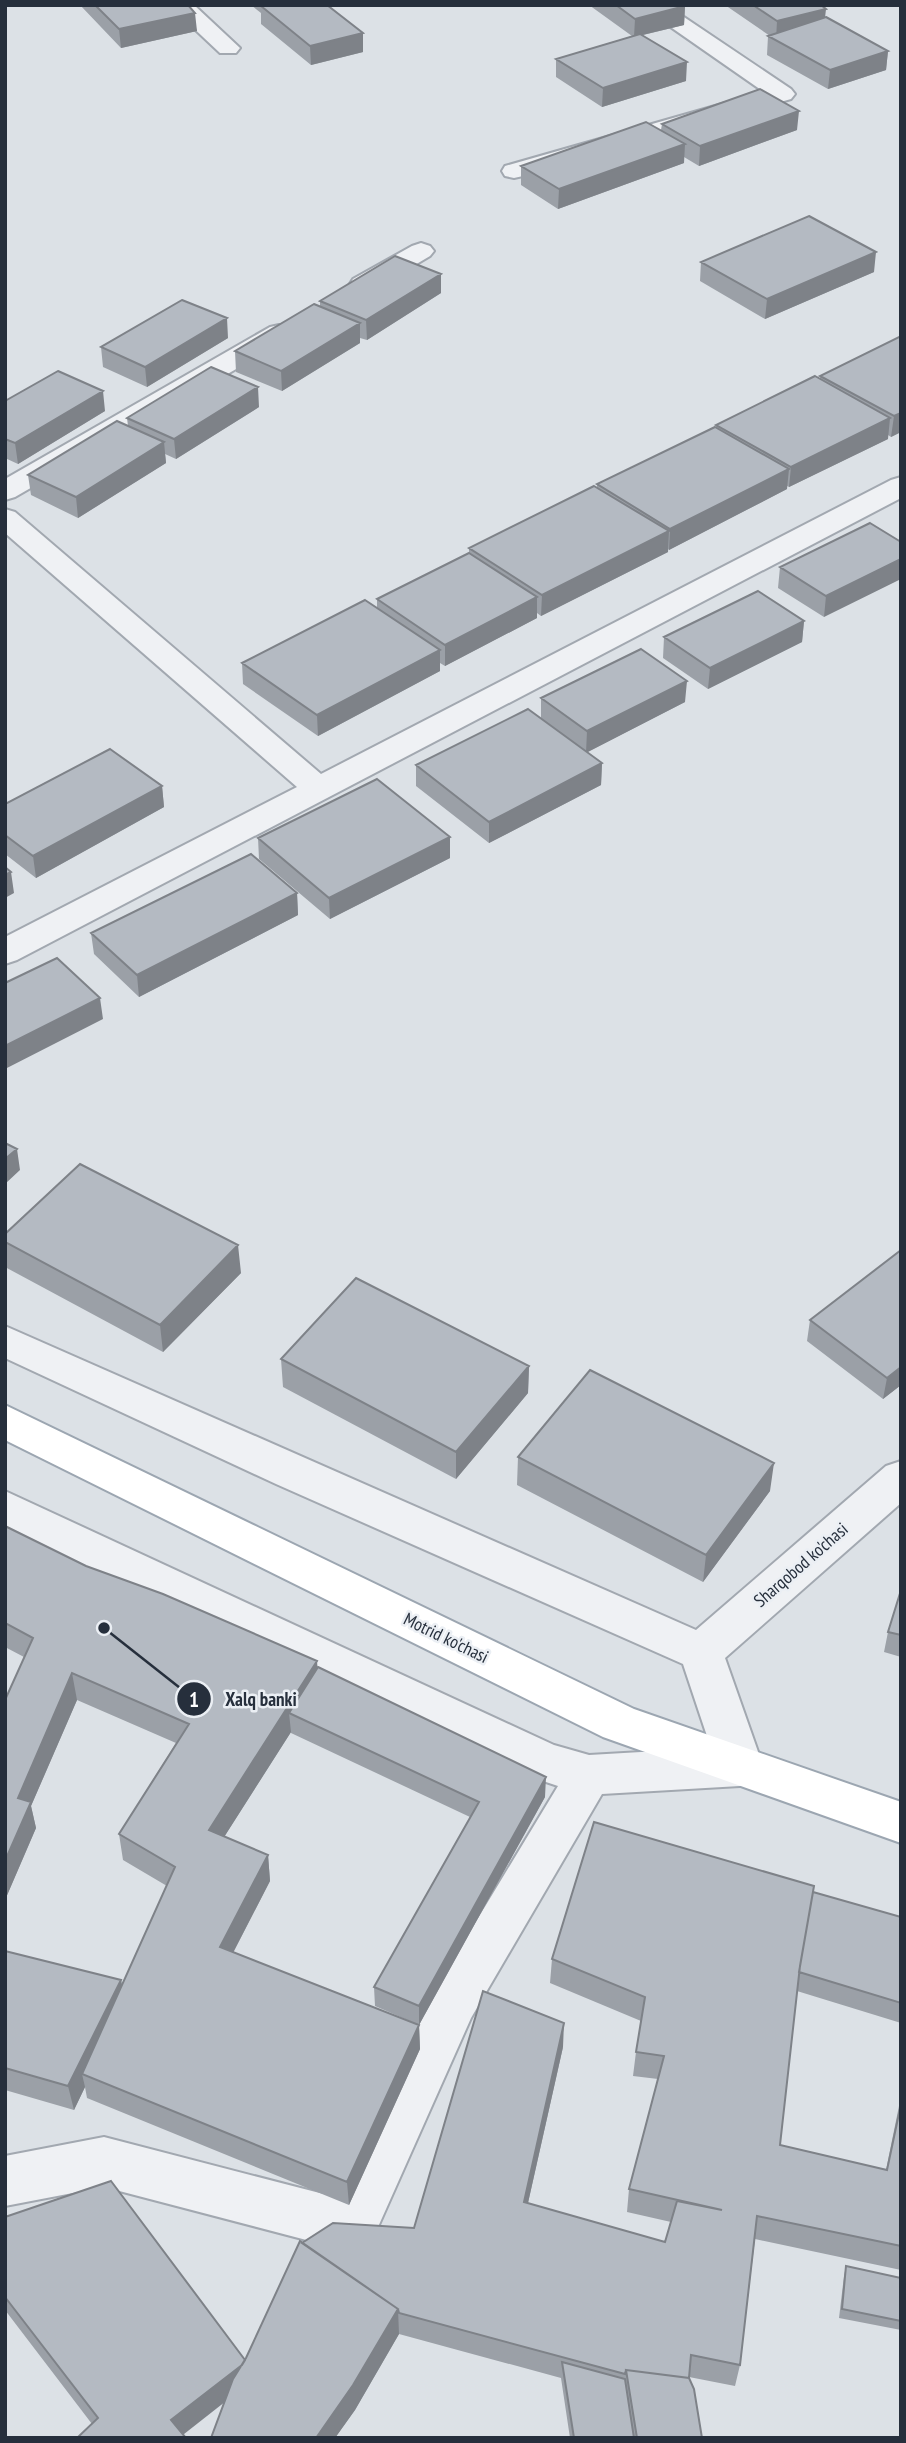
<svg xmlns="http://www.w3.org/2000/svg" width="906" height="2443" font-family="'PT Sans Narrow',sans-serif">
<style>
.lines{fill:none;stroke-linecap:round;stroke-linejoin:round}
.minor-casing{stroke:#a2a8b0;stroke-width:4}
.major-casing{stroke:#9ca6b1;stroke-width:4}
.minor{fill:#eff1f4;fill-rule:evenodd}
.major{fill:#fff;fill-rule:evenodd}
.wall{fill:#9ba0a7}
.shaded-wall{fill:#7e8288}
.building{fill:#b4bac2;stroke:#7e8288;stroke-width:2}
.labels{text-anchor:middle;stroke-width:5;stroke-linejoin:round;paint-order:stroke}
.street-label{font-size:18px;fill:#262f3c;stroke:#ebeff4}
.leader{fill:none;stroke:#262f3c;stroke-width:2.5}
.callout-dot{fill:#262f3c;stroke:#ebeff4;stroke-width:2.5}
.mark-label{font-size:21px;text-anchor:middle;font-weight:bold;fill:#fff}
.callout-label{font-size:19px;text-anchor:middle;font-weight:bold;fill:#262f3c;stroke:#ebeff4;stroke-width:5;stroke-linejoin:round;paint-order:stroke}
</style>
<rect width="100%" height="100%" fill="#dce1e6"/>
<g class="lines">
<defs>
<path id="minor" d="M169,5H194L240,48L236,53H220Z
M639,5H666L791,89L795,94L791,99L523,176L514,178L505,176L502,171L505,166L764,92Z
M421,243L430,246L434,251L430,256L371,291L362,293L353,291L349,285L353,279L412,246Z
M279,325L288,327L292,333L288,339L15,497L5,500V479L270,327Z
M901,477V498L17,960L5,964V937L297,787L5,533V509L15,512L321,774L891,480Z
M5,1326L696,1630L886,1466L901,1461V1503L725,1658L763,1766L756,1780L740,1786L602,1794L471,2018L370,2245L352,2252L104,2187L5,2206V2156L104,2137L339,2198L437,1986L558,1786L528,1776L5,1527V1491L554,1745L589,1755L711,1748L683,1664L276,1484L5,1358Z"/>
<path id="major" d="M5,1405L634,1709L901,1802V1843L603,1737L5,1440Z"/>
</defs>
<use href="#minor" class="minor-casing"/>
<use href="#major" class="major-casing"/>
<use href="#minor" class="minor"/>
<use href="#major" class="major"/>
</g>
<path class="wall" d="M80,5H188L197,31L121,48Z
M251,5H327L363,33V52L311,65L261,24V13Z
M589,5H684L685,6L684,25L643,35L686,81L602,107L556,77V59L632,36Z
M725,5H821L825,18L888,51L886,70L828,89L767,55L768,36H770Z
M662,124L797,130L699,166L684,157V163L558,209L521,185V166L661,130Z
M701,262L874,272L765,319L700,281Z
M441,293L367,340L360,338V343L282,391L236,372L235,351L320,306V301Z
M901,336V432L891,437L888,435V439L789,487L787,486V489L669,550L668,549V552L541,616L537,613V618L445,666L440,663V671L318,736L243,684L242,663L377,608V599L469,554V548L597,487V484L716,427V425L820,378V376Z
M228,338L147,387L103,367L101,347Z
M5,401L105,411L18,464L5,458Z
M259,407L176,459L165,454L166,463L78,518L31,495L28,475L128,426L127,418Z
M870,523L824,617L778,588L780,567Z
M804,621L802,642L708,689L663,658L664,637Z
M541,698L685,702L587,752L602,763L601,785L489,843L416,786V765L541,718Z
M162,786L164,807L36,878L5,854V804Z
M450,837V858L330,919L259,859L258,838Z
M297,893L298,915L139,997L94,954L91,933Z
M5,1234L241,1273L163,1352L5,1267Z
M810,1320L901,1385L883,1399L807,1341Z
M281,1359L529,1366L528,1393L456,1479L283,1387Z
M518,1457L770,1491L703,1582L517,1485Z
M5,1526L86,1566L318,1667L545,1797L419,2025L375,2006L374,1987L470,1817L291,1733V1732L224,1837L268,1855L270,1881L233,1953L419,2025L420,2049L349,2205L87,2098L85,2087L74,2110L5,2090V1951L121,1980L122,1985L167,1886L123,1860L119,1834L176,1743L77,1700L31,1806L36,1828L5,1900L24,1657L5,1647Z
M901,1590V1657L884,1652L888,1632Z
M813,1892L901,1917V2023L797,1991L780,2145L886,2170L901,2096V2270L755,2239L740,2365L735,2386L689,2377L702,2438H570L561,2378L399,2334L355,2410L335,2438H211L224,2402L92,2424L5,2310V2217L245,2360L302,2243L414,2228L563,2047L528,2203L665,2242L671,2222L627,2212L629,2189L658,2079L633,2076L636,2052L641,2021L550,1983L552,1959Z
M846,2266L901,2278V2330L839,2318L844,2276Z"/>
<path class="shaded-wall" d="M685,6L684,25L634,37L635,19Z
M826,9L824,27L776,40L777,21Z
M195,13L197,31L121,48L119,29Z
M363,33V52L311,65L310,46Z
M888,51L886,70L828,89L830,70Z
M687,62L686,81L602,107L603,88Z
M799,111L797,130L699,166L700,146Z
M685,144L684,163L558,209L559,189Z
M876,252L874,272L765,319L767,299Z
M441,274V293L367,340L366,320Z
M227,318L228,338L147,387L145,367Z
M360,323V343L282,391L281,371Z
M258,387L259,407L176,459L174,439Z
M103,391L105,411L18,464L15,443Z
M901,413V432L891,437L894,416Z
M890,418L888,439L789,487L791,467Z
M164,442L166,463L78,518L76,497Z
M789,469L787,489L669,550L670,529Z
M669,531L668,552L541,616L542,595Z
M901,559V579L824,617L826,596Z
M537,597V618L445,666V645Z
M804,621L802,642L708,689L710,668Z
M440,650V671L318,736L317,715Z
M687,681L685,702L586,753L587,731Z
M602,763L601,785L489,843V822Z
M162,786L164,807L36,878L33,856Z
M450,837V858L330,919L329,898Z
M11,872L14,893L5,898V875Z
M297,893L298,915L139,997L137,975Z
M100,998L103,1019L5,1069V1046Z
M17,1149L20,1170L5,1184V1159Z
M238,1245L241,1273L163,1352L160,1325Z
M529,1366L528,1393L456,1479V1452Z
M901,1367V1385L883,1399L887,1378Z
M774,1463L770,1491L703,1582L706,1555Z
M317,1661L319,1688L289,1713L291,1732L212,1856L209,1830Z
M72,1673L77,1700L31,1806L36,1828L5,1900V1861L18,1798Z
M546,1777L545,1797L419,2025V2006Z
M268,1855L270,1881L223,1972L220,1947Z
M121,1980L125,2004L82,2074L85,2087L74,2110L68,2086Z
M564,2023L563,2047L523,2225L524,2202Z
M419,2025L420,2049L349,2205L347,2182Z
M398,2309L399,2334L355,2410L335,2438H316Z
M246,2361L249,2383L179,2438L171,2420Z"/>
<path class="building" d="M95,5H188L195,13L119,29Z
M263,5H327L363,33L310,46L261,6Z
M616,5H684L685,6L635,19Z
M753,5H821L826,9L777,21Z
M826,17L888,51L830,70L768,36Z
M640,34L687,62L603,88L556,59Z
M760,89L799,111L700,146L662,124Z
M646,122L685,144L559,189L521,166Z
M809,216L876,252L767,299L701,262Z
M395,256L441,274L366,320L320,301Z
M182,300L227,318L145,367L101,347Z
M314,304L360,323L281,371L235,351Z
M901,336V413L894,416L820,376Z
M211,367L258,387L174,439L127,418Z
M58,371L103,391L15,443L5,439V401Z
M815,376L890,418L791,467L716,425Z
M117,421L164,442L76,497L28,475Z
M715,427L789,469L670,529L597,484Z
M594,486L669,531L542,595L469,548Z
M870,523L901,542V559L826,596L780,567Z
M469,553L537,597L445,645L377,599Z
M758,591L804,621L710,668L664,637Z
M365,600L440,650L317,715L242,663Z
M641,649L687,681L587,731L541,698Z
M528,709L602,763L489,822L416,765Z
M110,749L162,786L33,856L5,835V804Z
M377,779L450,837L329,898L258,838Z
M251,854L297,893L137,975L91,933Z
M5,867L11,872L5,875Z
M57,958L100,998L5,1046V983Z
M5,1143L17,1149L5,1159Z
M80,1164L238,1245L160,1325L5,1242V1234Z
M901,1250V1367L887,1378L810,1320Z
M356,1278L529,1366L456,1452L281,1359Z
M590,1370L774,1463L706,1555L518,1457Z
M5,1526L86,1566L163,1594L317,1661L209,1830L268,1855L220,1947L419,2025L347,2182L82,2074L175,1867L119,1834L189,1724L72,1673L18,1798L31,1802L5,1861V1700L33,1638L5,1623Z
M901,1590V1635L888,1632Z
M318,1667L546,1777L419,2006L374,1987L479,1802L289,1713Z
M594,1822L814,1886L800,1966L780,2145L887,2170L901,2104V2246L757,2216L740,2365L691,2355L689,2378L626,2370L625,2374L399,2313L398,2309L302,2243L333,2223L414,2228L483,1991L564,2023L524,2202L665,2242L677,2201L722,2210L629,2189L664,2056L636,2052L645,1997L552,1959Z
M813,1892L901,1917V2003L799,1972Z
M5,1951L121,1980L68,2086L5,2068Z
M111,2181L245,2360L242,2365L171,2420L186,2438H77L98,2418L5,2297V2217Z
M300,2241L398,2309L353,2385L316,2438H211L233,2379L246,2358Z
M846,2266L901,2278V2321L842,2309Z
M562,2362L625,2379L634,2438H574Z
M626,2370L689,2378L694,2389L702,2438H637Z"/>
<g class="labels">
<g class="street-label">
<text transform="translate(801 1565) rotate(-41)" y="6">Sharqobod ko'chasi</text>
<text transform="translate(446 1638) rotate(26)" y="6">Motrid ko'chasi</text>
</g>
</g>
<path class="leader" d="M104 1628L194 1699"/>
<g class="callout-dot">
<circle cx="104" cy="1628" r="7"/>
<circle cx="194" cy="1699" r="18"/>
</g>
<g class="mark-label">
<text x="194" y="1707">1</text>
</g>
<g class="callout-label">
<text x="261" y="1706">Xalq banki</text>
</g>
<rect width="906" height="2443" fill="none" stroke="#262f3c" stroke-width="14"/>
</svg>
